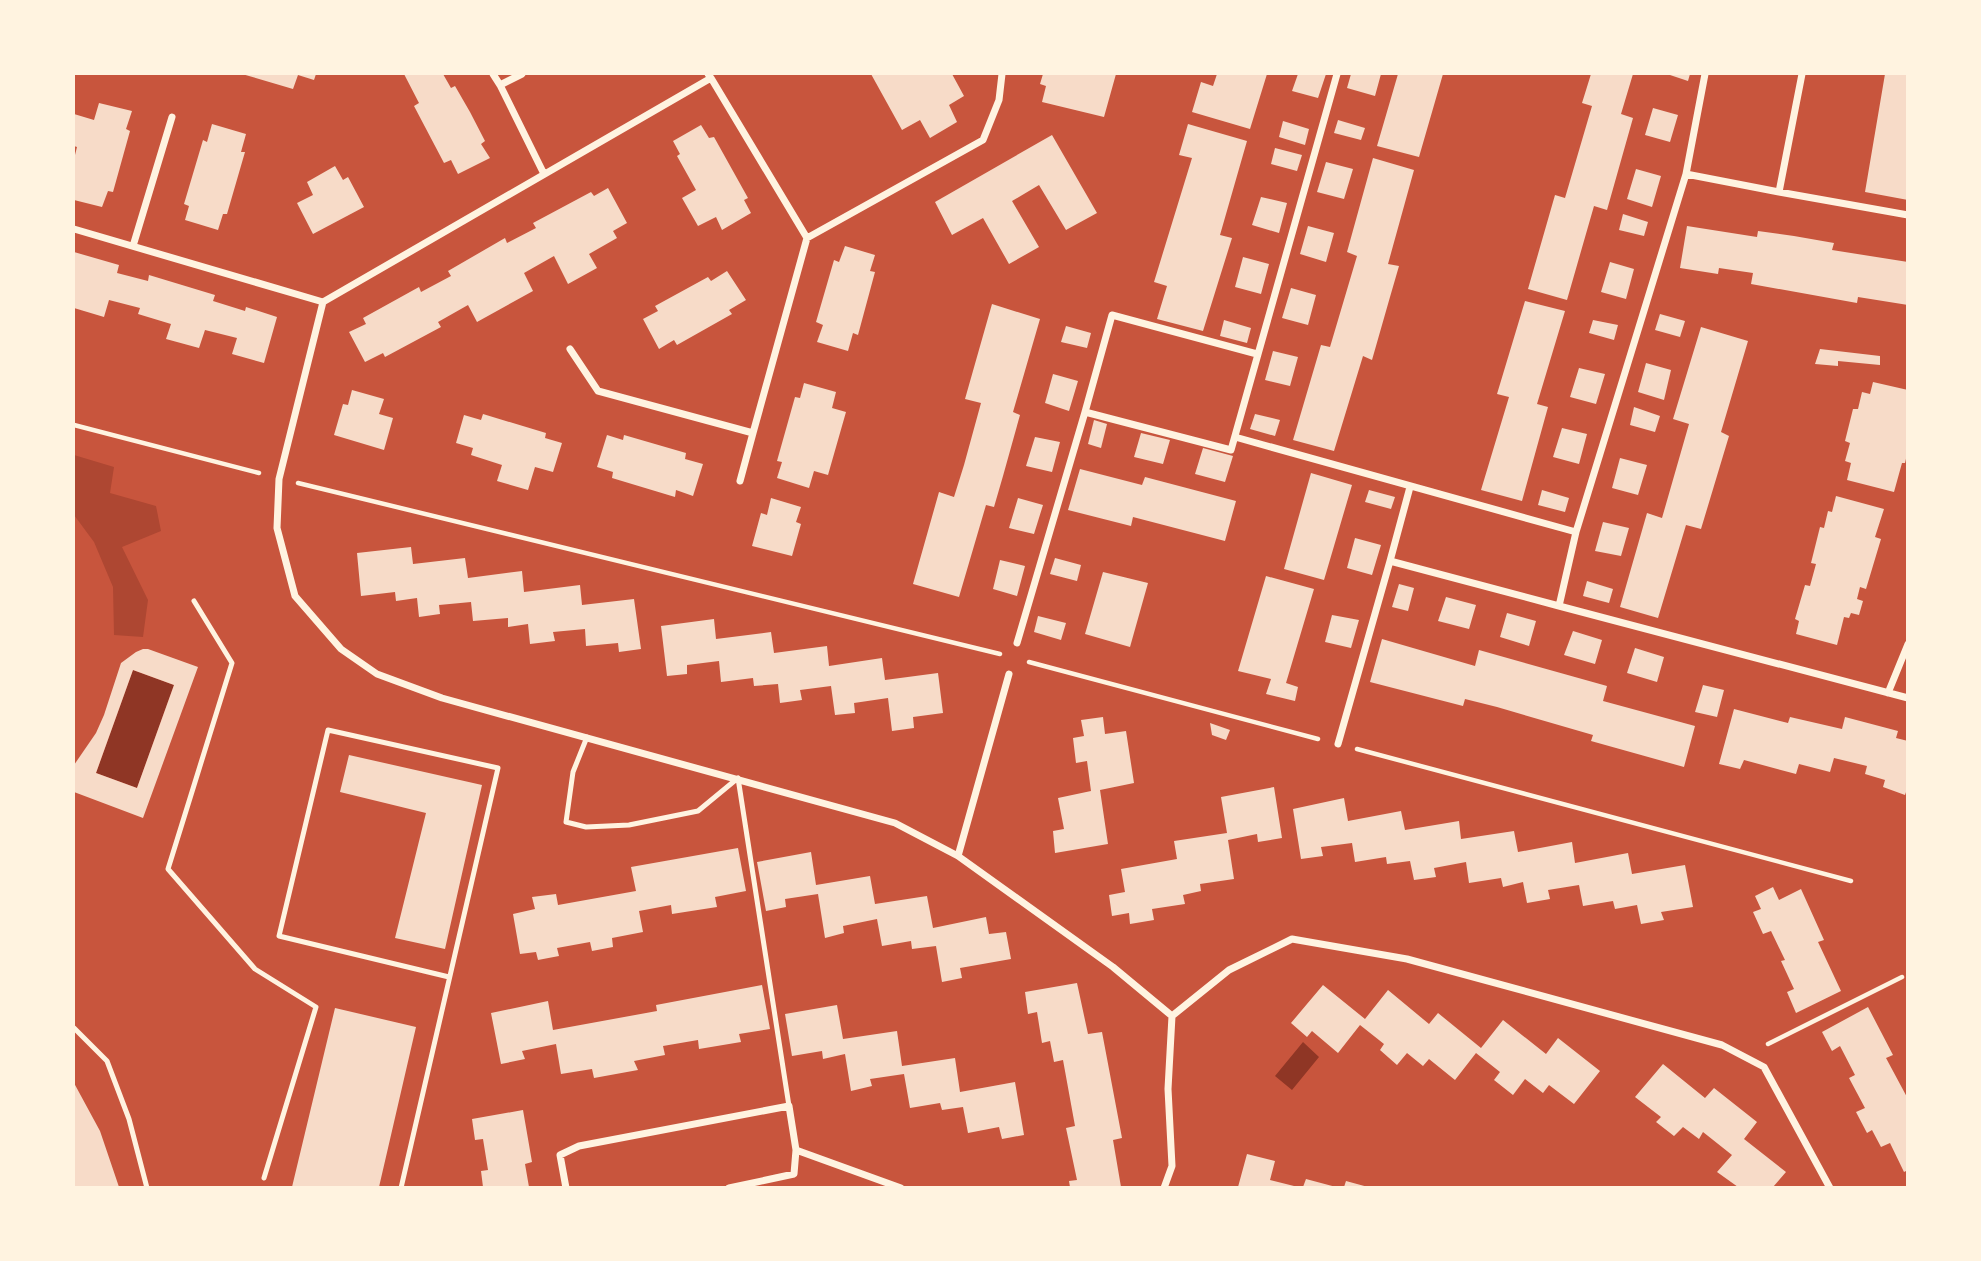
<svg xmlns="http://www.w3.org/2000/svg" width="1981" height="1261" font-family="'DejaVu Sans',sans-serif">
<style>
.green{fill:#ae4732}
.water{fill:#8f3625}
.building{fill:#f7dbc8;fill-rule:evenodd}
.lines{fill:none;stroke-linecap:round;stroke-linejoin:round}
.path{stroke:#fff3e0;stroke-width:4.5}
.service{stroke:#fff3e0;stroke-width:5}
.minor{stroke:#fff3e0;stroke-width:7}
</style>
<rect width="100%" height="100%" fill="#c8553d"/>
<path class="green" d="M74,455L114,467L110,493L156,506L161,531L122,547L148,600L143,637L114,635L113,587L94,542L74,515Z"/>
<path class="water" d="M133,670L174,685L137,788L96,773Z
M1303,1042L1319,1057L1292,1090L1275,1076Z"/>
<path class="building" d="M242,74H316L314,80L298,75L293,89Z
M404,74H443L451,88L455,86L470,112L485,141L481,144L490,158L458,174L451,160L444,163L414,106L419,103Z
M871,74H952L964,96L949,105L957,122L930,138L920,120L902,130Z
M1043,74H1116L1104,117L1042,102L1046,86L1040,84Z
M1217,74H1267L1250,129L1192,112L1201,82L1213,86Z
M1298,74H1326L1318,98L1292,91Z
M1351,74H1381L1375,96L1347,88Z
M1398,74H1443L1419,157L1377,146Z
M1591,74H1633L1621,114L1633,118L1607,210L1594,206L1567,300L1528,289L1555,195L1565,198L1592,106L1582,103Z
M1667,74H1690L1688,81Z
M1885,74H1908V200L1865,192Z
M99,103L132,111L126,129L130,131L113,192L108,191L102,207L74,200V159L77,147L74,146V114L94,120Z
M1653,108L1678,115L1670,142L1645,135Z
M1338,120L1365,128L1361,140L1334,133Z
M1283,121L1309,129L1305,145L1279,137Z
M212,124L246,134L241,152H245L227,214H223L218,230L185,220L189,206L184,204L203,140L207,142Z
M1188,124L1247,141L1220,235L1232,238L1203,331L1157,319L1167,286L1154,282L1192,158L1179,155Z
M701,125L709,138L714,137L748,198L744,200L751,213L722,230L716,217L698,226L682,198L696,190L677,156L680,154L673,141Z
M1052,135L1097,213L1066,230L1039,185L1012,201L1039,247L1009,264L983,218L952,235L935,202Z
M1275,148L1302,155L1297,171L1271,164Z
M1373,158L1414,170L1388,264L1399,266L1390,297L1372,360L1363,356L1334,451L1293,440L1321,345L1330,347L1357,256L1347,252Z
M1326,162L1353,169L1344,199L1317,192Z
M335,166L343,180L348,177L364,207L313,234L297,203L313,195L307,182Z
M1636,169L1661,176L1652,207L1627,199Z
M608,188L627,223L613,231L617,238L589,254L597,268L568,284L554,256L524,273L533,291L477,322L468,305L438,322L441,327L385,357L383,353L365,362L349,332L366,324L363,318L419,287L421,292L451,276L448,271L505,238L507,243L536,228L533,223L591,192L594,196Z
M1261,197L1287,203L1279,233L1252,225Z
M1623,214L1648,222L1644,236L1619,230Z
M1308,226L1334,233L1326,262L1300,254Z
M1687,226L1757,237L1758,231L1794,236L1834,243L1832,250L1908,262V305L1858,297L1857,303L1751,284L1753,273L1719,268L1718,274L1680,268Z
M845,246L875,255L870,271L875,272L858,335L853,333L848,351L817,342L823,325L816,322L834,260L839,262Z
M74,252L119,265L117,273L148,281L149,275L215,295L213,301L245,311L246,307L277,317L264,363L232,354L237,338L205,330L199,348L166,339L171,324L138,314L140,308L109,300L104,317L74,308Z
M1243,257L1269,264L1261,294L1235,287Z
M1610,262L1634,269L1626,299L1601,292Z
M727,271L746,300L729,310L732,314L677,345L674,340L659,349L643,319L658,311L655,306L708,277L711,281Z
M1291,288L1316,295L1308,325L1282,318Z
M1525,301L1565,311L1537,404L1548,407L1522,501L1481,490L1509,397L1497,394Z
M992,304L1040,319L1013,412L1020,415L1003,476L994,507L986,505L959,597L913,584L939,492L954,497L964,465L981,403L965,399Z
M1660,314L1685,321L1680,337L1655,330Z
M1224,320L1251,328L1247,343L1220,336Z
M1593,320L1618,325L1614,340L1589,333Z
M1066,326L1091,333L1087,348L1061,342Z
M1701,327L1748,341L1721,432L1729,436L1701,529L1686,525L1658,618L1620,607L1647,513L1662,518L1689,424L1673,419Z
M1820,349L1880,356V365L1838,361V366L1815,364Z
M1273,351L1298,357L1290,386L1265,380Z
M1646,363L1671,370L1664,400L1638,392Z
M1579,368L1605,374L1596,404L1570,397Z
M1053,374L1078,381L1069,411L1045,403Z
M1873,382L1908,390V450L1905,463H1902L1894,492L1847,480L1851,463L1845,461L1850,443L1845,441L1853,409H1858L1862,392L1870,394Z
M804,383L836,392L832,408L846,412L828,475L814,471L809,488L777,478L782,462L777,461L795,397L800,398Z
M352,390L384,399L379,414L393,418L384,450L334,435L343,404L348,405Z
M1634,407L1660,416L1655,432L1630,425Z
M483,414L546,433L545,438L562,443L553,472L535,467L528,490L497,481L502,465L471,455L473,448L456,443L464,415L481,420Z
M1255,414L1280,420L1275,436L1250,429Z
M1094,420L1107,424L1101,448L1088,444Z
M1562,428L1587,434L1579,464L1553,457Z
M1141,433L1170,440L1163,464L1134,457Z
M607,435L623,440L624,435L686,453L685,459L703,464L693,496L676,490L675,497L612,478L613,472L597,467Z
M1035,437L1060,442L1052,472L1026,466Z
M1203,448L1233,456L1225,482L1195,474Z
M1620,458L1647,465L1638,495L1612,488Z
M1080,469L1142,485L1145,477L1236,501L1225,541L1133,517L1131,526L1068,510Z
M1311,473L1352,485L1324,580L1284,569Z
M1369,490L1395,497L1391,509L1365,502Z
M1542,490L1569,498L1565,512L1538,505Z
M1836,496L1884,509L1875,537L1881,539L1866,589L1860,587L1857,599L1863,601L1859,615L1851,613L1849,618L1844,617L1837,645L1796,634L1799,621L1795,619L1805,585L1810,586L1816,564L1811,563L1820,527L1824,528L1828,511L1832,512Z
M771,498L801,507L796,522L801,524L792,556L752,546L761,513L767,515Z
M1018,498L1043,505L1034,534L1009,528Z
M1603,522L1629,528L1621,556L1595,551Z
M1355,538L1381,545L1372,575L1347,568Z
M411,547L413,564L465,558L468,578L522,571L524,592L580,585L582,605L634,599L641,649L619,652L618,643L586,646L585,629L553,632L555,641L530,644L528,624L508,627V618L473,621L471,602L439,605L440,614L419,617L417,598L396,601L395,592L361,596L357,553Z
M1055,558L1081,565L1077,581L1050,574Z
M1000,560L1025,566L1017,596L993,589Z
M1103,572L1148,583L1130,647L1085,634Z
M1266,576L1314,589L1286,683L1298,687L1295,701L1266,694L1271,679L1238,671Z
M1587,581L1613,589L1609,603L1583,596Z
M1399,584L1414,588L1408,611L1392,607Z
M1446,597L1476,605L1469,629L1438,621Z
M1507,613L1536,621L1529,646L1500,637Z
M1332,615L1359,620L1351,648L1325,642Z
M1038,616L1066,623L1061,640L1034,632Z
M714,619L716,639L771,632L774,653L827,646L829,666L882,658L885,680L938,673L943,713L913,717L914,728L892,731L888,698L854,703L855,713L835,715L831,686L800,690L802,700L780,703L778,684L754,686L753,678L721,682L719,661L687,665V674L667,676L661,626Z
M1573,631L1602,640L1595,664L1564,655Z
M1382,639L1475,666L1479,650L1607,686L1603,701L1695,726L1684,767L1591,741L1593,735L1497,707L1465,699L1463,706L1370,682Z
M1635,648L1664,657L1657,682L1627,673Z
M143,649H148L198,667L143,818L74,792V765L96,733L104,715L121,663L136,652ZM133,670L174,685L137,788L96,773Z
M1703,685L1724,690L1717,717L1695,712Z
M1734,709L1788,723L1790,717L1842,729L1845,717L1898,731L1896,738L1908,741V786L1905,795L1883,787L1885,780L1865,774L1867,766L1834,758L1830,772L1799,764L1796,774L1744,760L1740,769L1719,764Z
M1103,717L1105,734L1126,731L1134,783L1100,790L1108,844L1055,853L1053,831L1064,829L1058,798L1091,791L1087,761L1076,763L1073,738L1084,736L1081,720Z
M1210,723L1230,730L1226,740L1212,735Z
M349,755L482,785L445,949L395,938L426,813L340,792Z
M1274,787L1282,838L1258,842L1257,834L1228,840L1234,879L1200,884L1201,891L1183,895L1185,904L1152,909L1154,920L1130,924L1129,913L1112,916L1109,895L1125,892L1121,869L1177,859L1174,841L1227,833L1221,797Z
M1344,798L1348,821L1401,811L1405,830L1459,821L1461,839L1514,831L1518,852L1572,842L1575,863L1628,853L1632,874L1685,865L1693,907L1661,912L1664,920L1641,924L1637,905L1615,909L1613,901L1583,906L1579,885L1548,890L1550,899L1527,903L1523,882L1503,887L1501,878L1469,883L1466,862L1434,868L1436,877L1414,880L1410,861L1387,864L1386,857L1355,862L1352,843L1321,847L1323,856L1301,859L1293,809Z
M738,848L746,891L715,897L717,907L672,914L671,905L639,911L643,932L612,938L613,947L592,951L590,942L557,948L559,956L538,960L536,952L520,954L513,914L535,909L532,897L556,894L558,905L636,891L631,867Z
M811,852L816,885L870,876L875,904L927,896L933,928L986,917L989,934L1006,932L1011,959L960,968L962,978L942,982L936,946L912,949L911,941L882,946L877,919L843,926L844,933L825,938L818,894L785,899L786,907L766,911L757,862Z
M1773,887L1779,900L1801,889L1824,940L1818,942L1841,991L1796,1013L1787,992L1794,989L1781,961L1785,960L1771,931L1763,934L1753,912L1761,909L1755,896Z
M1077,983L1088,1034L1102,1032L1122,1138L1113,1140L1121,1187H1070L1069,1181L1077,1180L1066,1128L1075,1126L1063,1060L1054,1062L1050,1041L1042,1043L1037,1012L1028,1014L1025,992Z
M762,985L770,1029L739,1034L741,1042L699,1049L698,1040L663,1046L665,1055L634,1061L638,1070L594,1078L592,1069L561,1074L556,1044L522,1051L525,1059L501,1064L491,1013L548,1001L553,1030L657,1011L656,1005Z
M1323,985L1365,1019L1388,990L1429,1024L1438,1013L1481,1048L1503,1020L1546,1054L1558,1038L1600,1071L1574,1104L1549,1085L1543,1093L1525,1079L1513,1095L1494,1080L1500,1072L1476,1053L1455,1080L1429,1059L1423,1066L1407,1053L1397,1065L1380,1050L1384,1044L1360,1025L1338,1053L1312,1031L1307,1037L1291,1023Z
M837,1005L843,1039L897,1031L902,1066L955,1058L960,1092L1015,1082L1024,1135L1002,1139L999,1127L968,1133L963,1107L942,1110L940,1103L910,1108L904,1074L870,1079L872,1086L851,1091L845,1054L823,1059L822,1051L792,1056L785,1014Z
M1868,1007L1893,1055L1886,1058L1908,1099V1170L1904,1172L1890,1143L1881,1147L1872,1130L1867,1133L1856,1112L1865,1108L1849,1078L1855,1075L1840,1046L1832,1051L1822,1032Z
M335,1008L416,1027L379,1187H292Z
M1663,1064L1705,1098L1714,1088L1757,1122L1744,1139L1786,1172L1773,1187H1738L1717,1172L1732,1155L1703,1132L1699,1139L1683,1127L1674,1136L1656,1122L1661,1117L1635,1097Z
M74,1083L100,1131L119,1187H74Z
M523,1110L532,1162L525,1164L529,1187H483L481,1171L488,1170L483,1139L475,1140L472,1119Z
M1247,1154L1275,1161L1270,1180L1298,1187H1238Z
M1306,1179L1336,1187H1303Z
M1346,1181L1368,1187H1344Z"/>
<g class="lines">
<path class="path" d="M74,425L259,473
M298,483L1000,654
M1029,662L1318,739
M1357,749L1851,881
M1768,1044L1902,977"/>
<path class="service" d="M194,601L232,663L168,869L255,969L316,1007L264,1178
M587,737L573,772L566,822L586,827L629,825L698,811L738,778
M738,778L789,1106
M74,1028L107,1061L129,1119L147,1188
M401,1188L498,768L328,730L279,936L449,977"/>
<path class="minor" d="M493,74L500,85
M522,74L500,85L544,174
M1705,74L1686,174L1779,192L1802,74
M711,78L807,238
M1779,192L1908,215
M74,229L323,302L711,78L708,74
M133,246L172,117
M323,302L279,479L277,528L295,596L341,649L377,674L442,698L895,823L958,856L1113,967L1172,1016L1168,1089L1172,1166L1164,1188
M570,349L598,391L753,433L807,238L983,140L999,100L1002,74
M1257,354L1112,315L1085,412L1231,450L1337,74
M1235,437L1576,532L1559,606L1390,561L1410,487
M740,481L753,433
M1576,532L1686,174
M1559,606L1908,698
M1017,643L1085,412
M1888,693L1908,644
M1338,744L1390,561
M958,856L1009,674
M1172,1016L1229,970L1292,939L1407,959L1722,1045L1764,1067L1830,1188
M566,1188L560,1155L579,1146L789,1106L796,1150L901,1188
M729,1188L794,1174L796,1150"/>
</g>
<rect width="1981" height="1261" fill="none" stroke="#fff3e0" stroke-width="150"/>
</svg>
